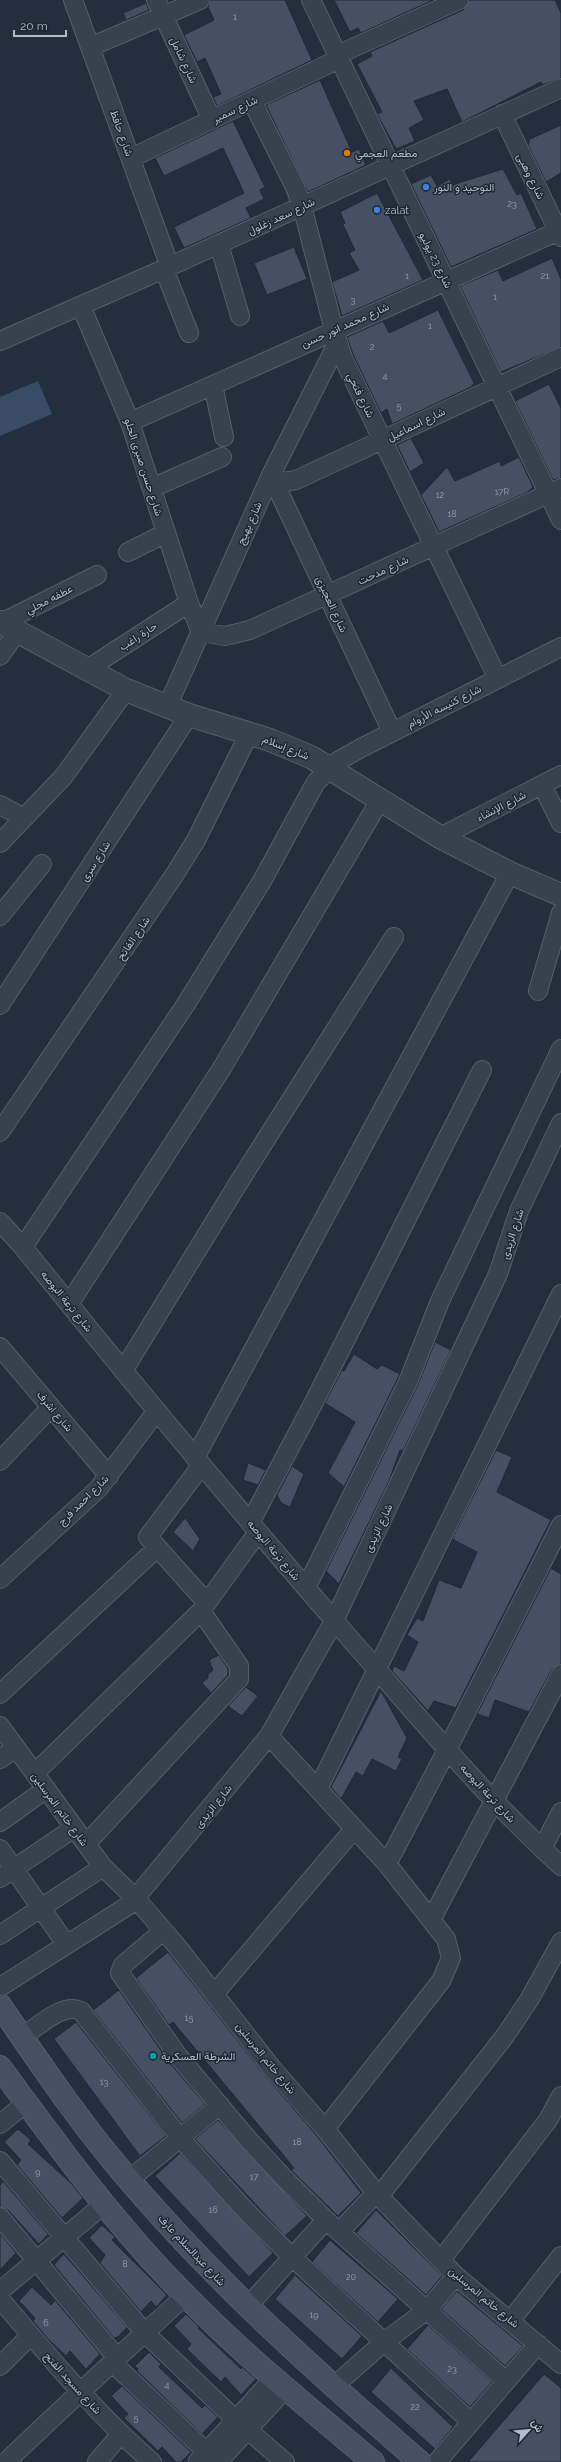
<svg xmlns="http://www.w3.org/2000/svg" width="561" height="2462" font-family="Raleway,Vazirmatn,sans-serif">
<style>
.water{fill:#394c67}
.building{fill:#455162;stroke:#1f2835}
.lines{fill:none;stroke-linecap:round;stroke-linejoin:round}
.minor-casing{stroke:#565f6c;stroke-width:20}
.tertiary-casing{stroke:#565f6c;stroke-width:24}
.secondary-casing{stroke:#565f6c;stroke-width:24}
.minor{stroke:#38414e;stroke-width:18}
.tertiary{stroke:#38414e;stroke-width:22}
.secondary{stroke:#465061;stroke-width:22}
.food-dot{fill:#e8710a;stroke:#1d2633;stroke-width:1.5}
.shop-dot{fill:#3f7fe0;stroke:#1d2633;stroke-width:1.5}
.culture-dot{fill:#0f9aa8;stroke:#1d2633;stroke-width:1.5}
.labels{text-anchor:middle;stroke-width:3;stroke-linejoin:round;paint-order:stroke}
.number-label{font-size:9px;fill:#98a1af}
.street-label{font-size:11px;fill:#b4bcc9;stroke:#1d2633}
.poi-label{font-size:11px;fill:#b4bcc9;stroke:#1d2633;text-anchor:start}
</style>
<rect width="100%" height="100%" fill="#242f3e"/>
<path class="water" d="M38,381L52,414L0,436V397Z"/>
<path class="building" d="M210,0H285L312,60L217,106L213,97L221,94L205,58L197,62L184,35L214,20L208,7Z
M334,0H433L361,33L358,28L350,32Z
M469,0H555L561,13V78L542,85L541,82L462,122L447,89L414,101L424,120L409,128L415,141L396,149L377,114L382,112L357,64L372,56L370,52L463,10Z
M146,3L149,10L126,20L123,13Z
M320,80L352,152L359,149L366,165L308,192L266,105Z
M233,121L265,187L260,190L264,199L246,208L251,218L184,248L174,227L244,193L223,148L164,176L155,158Z
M561,125V173L546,182L528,145L530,139Z
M503,169L517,195L521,193L537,229L451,267L411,184L431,175L437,186L450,179L452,185Z
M377,193L423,280L342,316L332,282L359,270L349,253L355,250L343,225L345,223L340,212Z
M294,247L307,279L267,295L254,263Z
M552,258L561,279V347L501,372L460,286L498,270L503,281Z
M438,310L474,383L471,387L392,424L387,409L381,413L353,354L347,337L383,321L389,333Z
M549,384L561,408V478L553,480L515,401Z
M411,438L424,463L410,472L397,445Z
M519,457L533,487L528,492L439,532L421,495L447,467L455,481L500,461L501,466Z
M435,1342L451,1350L403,1451L400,1450L389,1481L339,1584L326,1571L417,1387Z
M354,1354L377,1369L382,1365L400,1374L344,1487L328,1473L355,1422L325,1403L342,1370L344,1371Z
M496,1450L512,1457L497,1492L551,1520L456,1708L434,1701L428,1711L392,1671L394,1666L404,1671L418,1642L407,1635L417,1618L423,1621L439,1580L461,1588L477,1552L452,1539Z
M248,1463L266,1470L258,1485L243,1480Z
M292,1466L304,1474L290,1507L281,1503L277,1495Z
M185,1518L200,1539L193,1551L173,1532Z
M551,1568L561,1574V1664L552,1669L529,1712L495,1700L489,1718L477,1714Z
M219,1655L228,1669V1675L211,1693L202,1683L208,1678V1674L213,1670L209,1660Z
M246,1687L258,1696L242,1716L228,1706Z
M381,1691L407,1738L398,1757L402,1759L396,1771L372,1759L363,1776L356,1772L341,1799L331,1787Z
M168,1952L263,2073L317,2136L361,2193L338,2216L291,2170L294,2168L173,2022L169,2025L136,1978Z
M119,1990L169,2062L205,2104L182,2123L93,2010Z
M76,2022L166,2136L140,2156L54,2039Z
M218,2120L307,2216L285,2236L195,2139Z
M18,2129L31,2140L28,2144L72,2184L83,2198L62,2218L17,2165L21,2160L4,2142Z
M180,2153L273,2253L249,2277L155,2176Z
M3,2181L48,2234L39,2244L8,2210L0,2207V2185Z
M376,2210L442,2276L426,2295L356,2233Z
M102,2225L115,2237L112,2240L167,2295L156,2307L151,2301L141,2312L100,2263L105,2255L89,2238Z
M0,2233L16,2253L0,2270Z
M330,2240L398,2299L378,2322L312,2262Z
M64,2254L127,2327L118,2337L114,2338L54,2265Z
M295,2275L362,2336L342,2359L275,2299Z
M32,2287L51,2305L55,2300L100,2354L86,2369L70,2351L66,2356L48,2339L33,2321L35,2318L19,2301Z
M457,2291L523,2346L505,2366L441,2309Z
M186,2314L199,2327L198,2328L241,2369L242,2367L256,2379L241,2395L225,2377L221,2382L187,2349L191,2344L174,2326Z
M428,2325L492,2382L470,2407L407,2349Z
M149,2352L161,2364L159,2367L202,2408L205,2405L218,2417L202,2434L137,2371L138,2369L135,2366Z
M391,2368L453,2427L435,2449L371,2392Z
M544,2374L561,2388V2462H468Z
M122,2386L191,2452L181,2462H176L162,2447L158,2451L124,2418L128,2414L111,2396Z"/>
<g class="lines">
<defs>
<path id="minor" d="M73,0L170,267
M156,0L212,120
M311,0L561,520
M90,47L200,0
M337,55L459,0
M252,101L295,187L302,206L334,330L343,358L498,679
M502,114L561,237
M131,158L339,59
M219,244L240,316
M164,269L189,333
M81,306L130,422L189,603L201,632L225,636L250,630L561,488
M0,341L164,269L561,88
M213,385L224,437
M130,422L561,230
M271,475L283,482L296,480L561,357
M271,475L392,732
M152,488L222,457
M128,552L166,533
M1,623L97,575
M0,656L17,632
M86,670L189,603
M167,707L271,475L338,342
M542,785L561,823
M0,805L24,818
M440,837L561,775
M0,843L64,776L126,690
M0,916L42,864
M538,991L561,913
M0,1005L189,715
M0,1132L175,874L196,840L249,734
M0,1222L23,1247C132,1383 244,1517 359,1649C424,1723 488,1800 561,1866
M23,1247L186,1004L262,881L316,782L338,761L361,748L561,647
M69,1304L222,1068L380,800
M0,1347L109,1476
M123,1371L239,1182L394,937
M195,1458L510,873
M0,1461L51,1407
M201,1466L148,1537L207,1603
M250,1523L314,1402L482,1070
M0,1579L98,1489L156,1412
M306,1588L408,1382L440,1301L561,1049
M0,1694L157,1548
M0,1726L103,1867L137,1900L176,1945L271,2067L325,2129L376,2193L456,2276L561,2364
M269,1736L387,1864L446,1939L451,1958L441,1981L325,2129
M0,1759L16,1748
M35,1773L201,1611L258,1532
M318,1789L561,1294
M0,1822L46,1789
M86,1844L239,1679V1666L201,1611
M0,1849L66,1944
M542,1849L561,1812
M387,1864L447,1750L561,1525
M0,1878L74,1828
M431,1920L561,1674
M163,1931L123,1965L120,1973L178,2056L247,2138L283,2177L326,2220L506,2381
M0,1935L103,1867
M0,1987L137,1900L138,1895L269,1736L334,1621L498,1274L519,1211L561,1123
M215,1993L354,1829
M22,2037C38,2027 62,2002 81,2011L181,2139L245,2210L292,2257L471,2422
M0,2124L26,2103
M0,2161L145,2333L237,2421
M129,2180L220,2105
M380,2195L505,2036L529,2000L561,1942
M0,2217L118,2359L117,2367L217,2462
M339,2232L376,2193
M441,2260L548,2120L561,2096
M0,2291L103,2205
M0,2299C49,2356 95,2413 152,2462
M247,2307L326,2220
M511,2320L561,2256
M0,2366L31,2335
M333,2387L384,2342L427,2310L456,2276
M248,2430L285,2462
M198,2461L274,2378
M6,2462C65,2405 125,2351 185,2296
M97,2462L120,2435
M218,2462L286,2388
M437,2462L538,2344"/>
<path id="tertiary" d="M0,622L126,690L189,715L270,740L311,757L440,837L510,873L561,895"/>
<path id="secondary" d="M0,2005C41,2065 82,2126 130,2181C218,2284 318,2374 420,2462
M0,2067C58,2146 116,2226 185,2295C243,2355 309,2408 373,2462"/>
</defs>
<use href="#minor" class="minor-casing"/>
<use href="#tertiary" class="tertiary-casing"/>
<use href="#secondary" class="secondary-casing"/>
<use href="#minor" class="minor"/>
<use href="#tertiary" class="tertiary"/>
<use href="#secondary" class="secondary"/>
</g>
<circle class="food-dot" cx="347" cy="153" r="4"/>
<g class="shop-dot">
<circle cx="426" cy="187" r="4"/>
<circle cx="377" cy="210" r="4"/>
</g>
<circle class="culture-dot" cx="153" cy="2056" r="4"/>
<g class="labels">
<g class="number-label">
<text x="235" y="20">1</text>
<text x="512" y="207">23</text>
<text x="407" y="279">1</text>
<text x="545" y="279">21</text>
<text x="495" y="300">1</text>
<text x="353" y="303">3</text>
<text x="430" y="329">1</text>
<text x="372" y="350">2</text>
<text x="385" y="379">4</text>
<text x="399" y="409">5</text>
<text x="502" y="495">17R</text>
<text x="440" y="498">12</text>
<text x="452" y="517">18</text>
<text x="189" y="2021">15</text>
<text x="104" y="2085">13</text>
<text x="297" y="2145">18</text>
<text x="38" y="2175">9</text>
<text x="254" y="2180">17</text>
<text x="213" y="2213">16</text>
<text x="125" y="2267">8</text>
<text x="351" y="2280">20</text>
<text x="314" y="2318">19</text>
<text x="46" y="2326">6</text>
<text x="452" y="2372">23</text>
<text x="167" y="2388">4</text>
<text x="415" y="2410">22</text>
<text x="136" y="2421">5</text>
</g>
<g class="street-label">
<text transform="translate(184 60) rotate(65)" y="4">شارع شامل</text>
<text transform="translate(235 109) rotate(-25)" y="4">شارع سمير</text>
<text transform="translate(122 133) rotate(70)" y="4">شارع حافظ</text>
<text transform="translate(531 176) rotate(64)" y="4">شارع وهبى</text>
<text transform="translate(281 216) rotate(-25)" y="4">شارع سعد زغلول</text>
<text transform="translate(436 260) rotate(64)" y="4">شارع 23 يوليو</text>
<text transform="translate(345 325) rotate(-24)" y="4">شارع محمد انور حسن</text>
<text transform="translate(361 395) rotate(64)" y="4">شارع فتحي</text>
<text transform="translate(416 424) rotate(-26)" y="4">شارع اسماعيل</text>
<text transform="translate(144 467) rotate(72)" y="4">شارع حسن صبرى الحلو</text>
<text transform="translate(249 523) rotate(-66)" y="4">شارع بهيج</text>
<text transform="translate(383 570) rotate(-25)" y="4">شارع مدحت</text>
<text transform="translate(49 599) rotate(-27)" y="4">عطفه مجلي</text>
<text transform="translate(332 604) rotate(65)" y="4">شارع العجيزى</text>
<text transform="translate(138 636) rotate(-33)" y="4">حارة راغب</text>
<text transform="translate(444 706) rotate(-27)" y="4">شارع كنيسه الأروام</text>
<text transform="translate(286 747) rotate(22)" y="4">شارع إسلام</text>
<text transform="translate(501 806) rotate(-27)" y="4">شارع الإنشاء</text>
<text transform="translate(95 861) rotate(-57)" y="4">شارع سرى</text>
<text transform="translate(133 938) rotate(-56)" y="4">شارع الفاتح</text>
<text transform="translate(512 1234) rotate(-72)" y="4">شارع الزيدى</text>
<text transform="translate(67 1301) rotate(51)" y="4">شارع ترعة البوصه</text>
<text transform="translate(55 1411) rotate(50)" y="4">شارع اشرف</text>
<text transform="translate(83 1500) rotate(-45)" y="4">شارع احمد فرج</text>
<text transform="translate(378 1528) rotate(-65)" y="4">شارع الزيدى</text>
<text transform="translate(274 1550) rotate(50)" y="4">شارع ترعة البوصه</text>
<text transform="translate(488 1793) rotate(47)" y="4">شارع ترعة البوصه</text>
<text transform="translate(213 1806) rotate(-51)" y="4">شارع الزيدى</text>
<text transform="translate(60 1809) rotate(54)" y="4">شارع خاتم المرسلين</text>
<text transform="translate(266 2058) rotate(51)" y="4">شارع خاتم المرسلين</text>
<text transform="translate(192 2250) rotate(47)" y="4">شارع عبدالسلام عارف</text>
<text transform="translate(484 2297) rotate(40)" y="4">شارع خاتم المرسلين</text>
<text transform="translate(73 2383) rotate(48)" y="4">شارع مسجد الفتح</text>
</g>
<g class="poi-label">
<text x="355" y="157">مطعم العجمي</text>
<text x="434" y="191">التوحيد و النور</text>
<text x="385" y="214">zalat</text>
<text x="161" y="2060">الشرطة العسكرية</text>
</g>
</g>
<g transform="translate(529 2430) rotate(63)" stroke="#1d2633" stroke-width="3" paint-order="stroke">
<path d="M0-3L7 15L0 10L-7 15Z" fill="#b4bcc9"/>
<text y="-6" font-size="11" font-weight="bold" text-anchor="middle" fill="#b4bcc9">ش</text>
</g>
<path d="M14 30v6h52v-6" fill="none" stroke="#b4bcc9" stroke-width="2"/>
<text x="20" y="30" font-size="12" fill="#b4bcc9" stroke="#1d2633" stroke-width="3" paint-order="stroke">20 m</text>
</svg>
